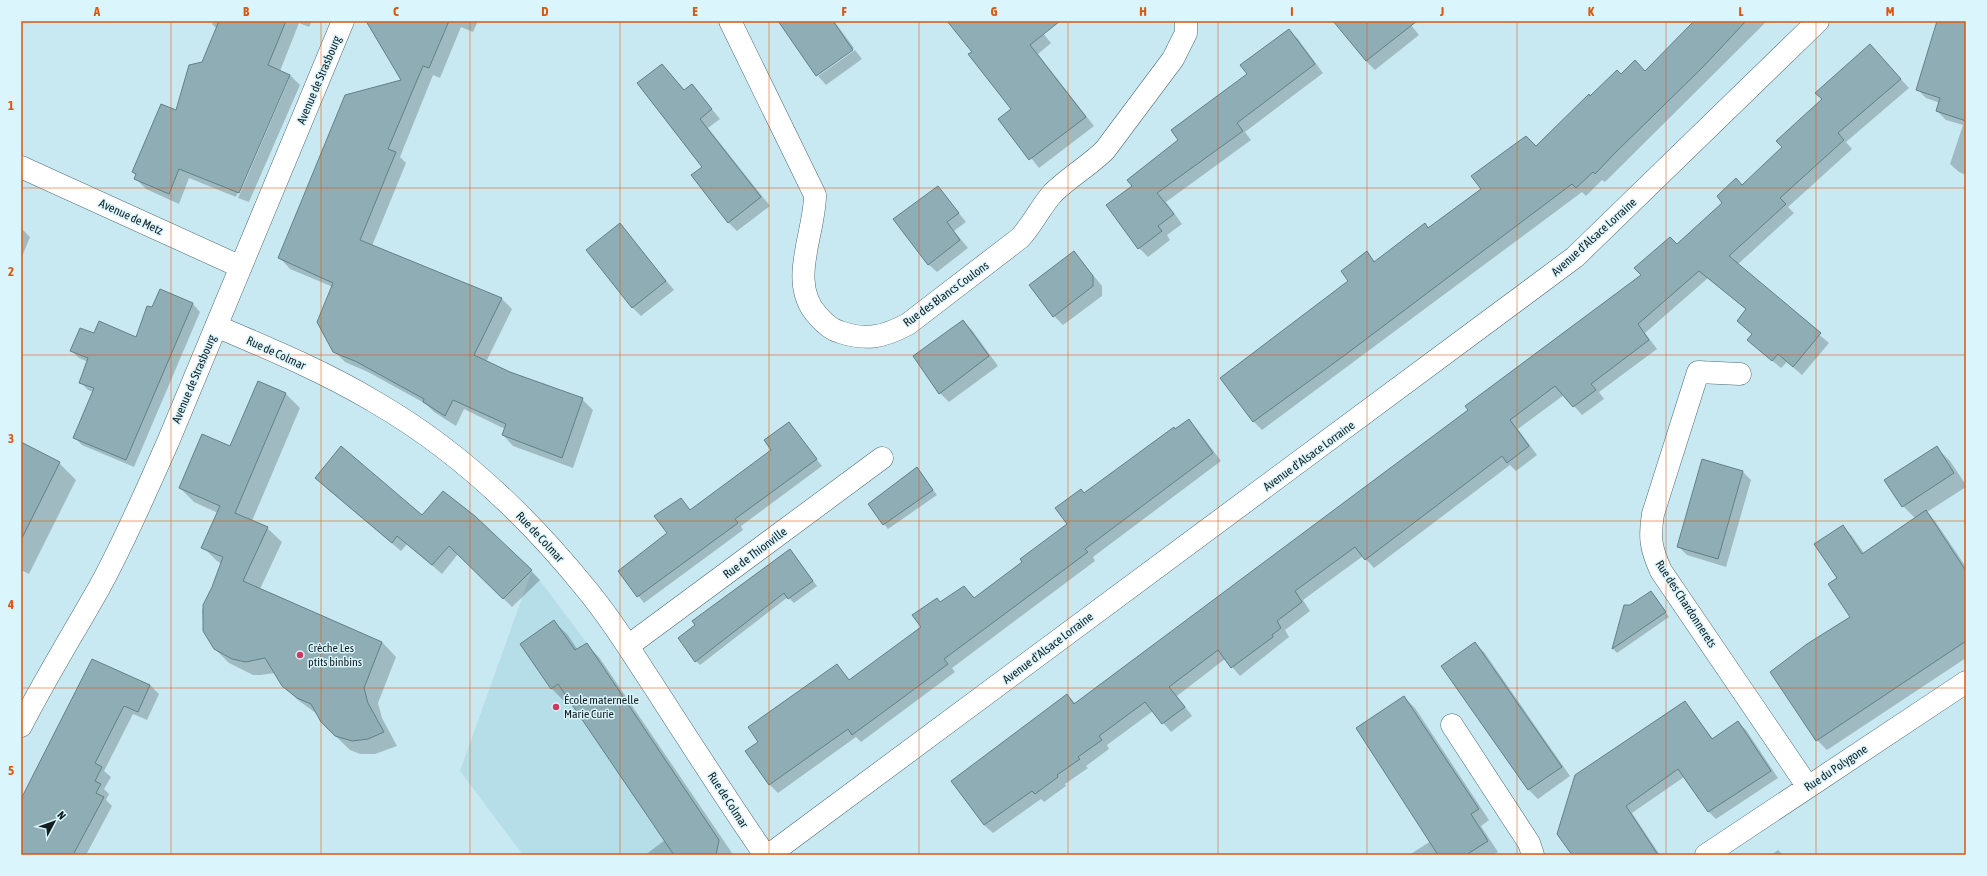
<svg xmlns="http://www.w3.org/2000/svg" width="1987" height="876" font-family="'Asap Condensed',sans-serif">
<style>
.built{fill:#b5dee9}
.shadow{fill:#0003}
.building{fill:#8eadb5;stroke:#628087}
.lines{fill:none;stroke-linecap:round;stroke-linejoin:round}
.minor-casing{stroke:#4d6a71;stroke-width:23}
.minor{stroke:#fff;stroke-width:22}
.grid{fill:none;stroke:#dd560d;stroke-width:1;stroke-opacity:0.55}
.poi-dot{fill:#ca3b61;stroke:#dbf5fc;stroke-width:1.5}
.labels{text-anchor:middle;stroke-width:3;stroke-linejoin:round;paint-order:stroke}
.street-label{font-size:12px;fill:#121e21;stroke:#dbf5fc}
.poi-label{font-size:12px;fill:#121e21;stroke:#dbf5fc;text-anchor:start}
.neatline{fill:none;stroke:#dd560d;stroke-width:1.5}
.grid-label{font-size:13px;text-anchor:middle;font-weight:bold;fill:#dd560d}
</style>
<rect width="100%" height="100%" fill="#c9e9f2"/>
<path class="built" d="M532,570L587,643L719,840L716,855H523L460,771Z"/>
<path class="shadow" d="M213,21H312L309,27L299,23L280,71L290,75L300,85L249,202L238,198L289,79H287L236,197L189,178L179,204L146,189L136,179V175L133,172L176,111L203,62L217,29L212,24Z
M378,21H478L473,32L461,27L440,78L433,75L400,157L406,163L372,246L502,299L512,309L486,362L509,373L582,399L593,410L573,468L513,446L503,435L505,429L464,409L456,426L434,412L426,404L368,372L345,362L334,351L333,287L290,269L280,258L402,80Z
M793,21H834L854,48L817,76L784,28Z
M949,21H1033L1051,43L1038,54L1094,126L1039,168L1000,119L1012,109L973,52Z
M1353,21H1408L1419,35L1375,70L1366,61Z
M1696,21H1767L1605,182L1602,180L1586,196L1582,192L1262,430L1253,421L1349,281L1366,253L1376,262L1425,224L1429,228L1536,147L1590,97L1621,75L1645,72Z
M1938,21H1966V175L1959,172L1950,164L1963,125L1946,120L1937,111L1940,103L1926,98L1917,89Z
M1289,30L1298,39L1323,73L1245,132L1251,140L1166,202L1182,224L1167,235L1170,240L1148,257L1139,248L1133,186L1249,74Z
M855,50L862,59L826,85L818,76Z
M1878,54L1909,88L1846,142L1852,149L1788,207L1794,213L1737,265L1829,343L1802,375L1787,362L1781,368L1748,340L1753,335L1738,321L1747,310L1708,278L1645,333L1657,349L1599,392L1604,399L1582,415L1564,395L1518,429L1537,455L1516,471L1510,465L1374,568L1363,556L1303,600L1310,611L1285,630L1289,637L1240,676L1225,659L1177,696L1192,716L1171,732L1153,711L1107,745L1109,749L1086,766L1088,768L1065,784L1066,786L1044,802L1041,799L993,833L984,825L1067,695L1076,704L1470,410L1642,275L1742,186Z
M662,65L685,91L692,85L720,119L708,128L770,206L737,231L728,222Z
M938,187L966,222L954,231L968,248L937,272L928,264Z
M620,225L674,290L641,316L632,307Z
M21,228L30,237L21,259Z
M1074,252L1102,286V296L1063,325L1054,316Z
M160,290L193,304L200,312L134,467L82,445L74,437L93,392L88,390L80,382L88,362L79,358L72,351L94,334L137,339Z
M963,321L972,330L998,366L949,402L940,393Z
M258,382L286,394L300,408L252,521L267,528L282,542L260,589L382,642L396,657L378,703L382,718L397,746L375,754H360L350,750L321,722L317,714L298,700L283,685L275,673L261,675H253L229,663L215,649L204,631L202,611L205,601L213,587L222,564L217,561L203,547L218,513L194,502L180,488L231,447Z
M1189,421L1197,429L1221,461L1093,557L1095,561L952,668L955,672L861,742L856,737L778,793L770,785L746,751L760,742L837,666L850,681L922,627L941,603L964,587L975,598L1023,562L1069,525L1084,493Z
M789,424L822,466L741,526L743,530L644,603L619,571L668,534L681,499L691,511L773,450Z
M21,443L59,463L76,480L29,574L21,570Z
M1936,447L1950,461L1966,485V487L1927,512L1935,521L1966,567V658L1827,750L1817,740L1852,617L1838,579L1843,526L1852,536L1864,553L1915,518L1903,506Z
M1703,460L1743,472L1751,480L1726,567L1687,555L1678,546Z
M917,468L937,495L888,529L869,504Z
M325,487L531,571L540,580L512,607L458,554L442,574L407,544L401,551Z
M794,555L817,586L794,603L788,597L700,665L696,661Z
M1651,592L1669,617L1617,653L1613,649L1625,606H1630Z
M554,622L567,634L578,650L587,645L599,657L732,853L731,855H645L665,840L569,698L564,701L551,688Z
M1475,643L1484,652L1570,776L1538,799L1529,790L1443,666Z
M93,660L150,685L159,694L147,720L133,714L104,771L111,777L104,789L109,794L106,800L112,806L86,855H21V802Z
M1404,697L1415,708L1489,820L1481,826L1498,852L1493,855H1409L1431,841Z
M1685,703L1713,739L1738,722L1746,730L1778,778L1716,819L1709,812L1684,777L1632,813L1660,855H1573Z
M1778,850L1783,855H1771Z"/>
<path class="building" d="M219,21H286L268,65L290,75L239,193L179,169L169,194L134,179L136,174L132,172L161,104L176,110L189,65L202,62Z
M366,21H449L429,68L423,66L388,149L396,152L360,240L502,298L474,355L510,372L583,398L562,458L502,435L506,424L453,400L445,416L423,402L424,399L357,362L333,352L317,322L333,283L278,258L345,95L401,80Z
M778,21H833L853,50L816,76Z
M947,21H1060L1030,45L1086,117L1029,160L998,119L1011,109L968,54L972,52Z
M1333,21H1417L1366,61Z
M1694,21H1746L1702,68L1615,153L1595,174L1593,172L1576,188L1572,184L1345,355L1253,422L1220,378L1348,281L1341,271L1367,251L1374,262L1425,223L1428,228L1481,189L1471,176L1526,136L1536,146L1589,94L1590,96L1617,70L1621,74L1635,60L1645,71Z
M1937,21H1966V121L1936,111L1940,98L1916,90Z
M1289,29L1315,64L1237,123L1243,131L1157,193L1174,214L1158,226L1162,231L1138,249L1106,205L1132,186L1127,180L1178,140L1171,130L1247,74L1240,65Z
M1870,44L1901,79L1838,133L1844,140L1780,198L1786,204L1729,256L1821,333L1793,367L1778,354L1772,361L1747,340L1752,334L1737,321L1746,309L1699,271L1638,324L1649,340L1591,384L1596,390L1573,407L1555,386L1510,420L1529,446L1507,463L1502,456L1365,560L1355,547L1295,591L1302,602L1277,621L1281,628L1272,635L1273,637L1231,668L1218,650L1169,687L1185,707L1162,724L1145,702L1099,736L1102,740L1078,757L1080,759L1057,775L1058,777L1035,794L1032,791L984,825L951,781L1067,694L1074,704L1098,686L1468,410L1465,406L1641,275L1634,268L1670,237L1677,244L1722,203L1717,196L1736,178L1742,185L1782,147L1776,141L1822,99L1815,93Z
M662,64L684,90L692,84L712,109L700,119L761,197L728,223L691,175L702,167L637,83Z
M938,186L959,213L947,222L960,240L928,265L893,219Z
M620,223L666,281L632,308L586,250Z
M1074,251L1093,276V286L1053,317L1029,285Z
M160,289L193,303L126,460L73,438L94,388L79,383L88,358L70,351L80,328L94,333L99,321L136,337L147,306L152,307Z
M963,320L989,356L939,394L913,356Z
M258,381L286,393L235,513L268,527L243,581L382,642L364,688L368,703L384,732L368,739L352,741L335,736L321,722L311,704L297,698L282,686L265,658L246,662L232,659L214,649L203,631V605L212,587L223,557L201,548L220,506L179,488L202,434L230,446Z
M1189,419L1213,453L1085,549L1088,552L944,659L948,664L901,699L852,735L848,729L769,785L745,751L758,742L748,727L837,664L849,680L921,627L912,615L937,598L940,602L964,586L974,598L1022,562L1020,559L1067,524L1055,508L1081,489L1084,493L1174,427L1175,429Z
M789,422L817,459L735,519L738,523L637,597L618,571L667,533L654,516L681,498L690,510L771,450L764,440Z
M21,442L60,462L21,540Z
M341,446L422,515L443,491L475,516L532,570L503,599L449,546L432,565L397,536L392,543L315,478Z
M1937,446L1954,473L1902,507L1884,480Z
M1702,459L1743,471L1718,559L1677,547Z
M917,467L933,490L883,525L868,504Z
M1926,510L1966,571V641L1816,741L1770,672L1807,644L1850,617L1828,584L1837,578L1814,544L1843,525L1862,554Z
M790,549L813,581L788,599L784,593L695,662L678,638L695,625L692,621Z
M1651,591L1666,612L1612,649L1624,605H1630Z
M554,620L575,650L587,643L719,840L716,855H674L558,684L551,689L520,644Z
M1475,642L1562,767L1528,790L1441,666Z
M92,659L150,685L138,712L124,706L95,763L102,767L95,781L101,784L96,793L104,797L73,855H21V799Z
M1404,696L1479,809L1471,814L1488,841L1466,855H1438L1356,728Z
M1685,701L1712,739L1738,721L1771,771L1708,812L1678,769L1626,806L1658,855H1572L1557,834L1575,775Z"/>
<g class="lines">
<defs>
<path id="minor" d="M730,21L815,195C815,234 787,283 818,316C824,323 832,330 840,332C866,341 884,337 908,324L1020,238C1033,224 1041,206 1053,193C1069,177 1089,166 1105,150L1173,59L1186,33V21
M21,167L241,267
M216,326C270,349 325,372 375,402C455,448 525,514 583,585C610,617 632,653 655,688C691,744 727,800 765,855
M1740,374L1698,372L1653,514C1649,538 1651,549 1661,571L1808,787
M628,646L882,458
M1452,725L1529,843L1533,855
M21,726C45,679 73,634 99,588C125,541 146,491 168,442L343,21
M769,855L1575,257L1818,21
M1706,855L1966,682"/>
</defs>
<use href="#minor" class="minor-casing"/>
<use href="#minor" class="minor"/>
</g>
<path class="grid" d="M171,21V855M321,21V855M470,21V855M620,21V855M769,21V855M919,21V855M1068,21V855M1218,21V855M1367,21V855M1517,21V855M1666,21V855M1816,21V855M21,188H1966M21,355H1966M21,521H1966M21,688H1966"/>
<g class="poi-dot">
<circle cx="300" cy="655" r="4"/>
<circle cx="556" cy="707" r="4"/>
</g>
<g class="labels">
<g class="street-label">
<text transform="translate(319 80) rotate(-67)" y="4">Avenue de Strasbourg</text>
<text transform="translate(131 217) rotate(25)" y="4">Avenue de Metz</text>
<text transform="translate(1594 237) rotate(-42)" y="4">Avenue d'Alsace Lorraine</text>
<text transform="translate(946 294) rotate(-36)" y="4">Rue des Blancs Coulons</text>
<text transform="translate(276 353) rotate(25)" y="4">Rue de Colmar</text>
<text transform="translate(194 379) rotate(-67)" y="4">Avenue de Strasbourg</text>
<text transform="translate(1309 456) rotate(-36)" y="4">Avenue d'Alsace Lorraine</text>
<text transform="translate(540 537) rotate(47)" y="4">Rue de Colmar</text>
<text transform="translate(755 553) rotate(-37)" y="4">Rue de Thionville</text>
<text transform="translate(1686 604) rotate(57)" y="4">Rue des Chardonnerets</text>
<text transform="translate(1048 648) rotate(-37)" y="4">Avenue d'Alsace Lorraine</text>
<text transform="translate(1836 768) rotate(-34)" y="4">Rue du Polygone</text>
<text transform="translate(728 800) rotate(57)" y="4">Rue de Colmar</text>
</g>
<g class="poi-label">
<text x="308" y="652">Crèche Les<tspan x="308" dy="14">ptits binbins</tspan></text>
<text x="564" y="704">École maternelle<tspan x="564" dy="14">Marie Curie</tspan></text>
</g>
</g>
<rect width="1987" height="876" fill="none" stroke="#dbf5fc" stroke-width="44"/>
<g transform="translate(54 822) rotate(49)" stroke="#dbf5fc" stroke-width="3" paint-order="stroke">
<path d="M0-3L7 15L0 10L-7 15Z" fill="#121e21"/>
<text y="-6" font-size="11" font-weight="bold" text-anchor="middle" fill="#121e21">N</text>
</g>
<rect x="22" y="22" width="1943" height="832" class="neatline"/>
<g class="grid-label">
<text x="97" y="16">A</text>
<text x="246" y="16">B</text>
<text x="396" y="16">C</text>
<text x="545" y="16">D</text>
<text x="695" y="16">E</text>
<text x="844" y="16">F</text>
<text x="994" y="16">G</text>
<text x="1143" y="16">H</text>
<text x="1292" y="16">I</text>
<text x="1442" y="16">J</text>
<text x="1591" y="16">K</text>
<text x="1741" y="16">L</text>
<text x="1890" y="16">M</text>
<text x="11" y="110">1</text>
<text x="11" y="276">2</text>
<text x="11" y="443">3</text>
<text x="11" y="609">4</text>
<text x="11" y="775">5</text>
</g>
</svg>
